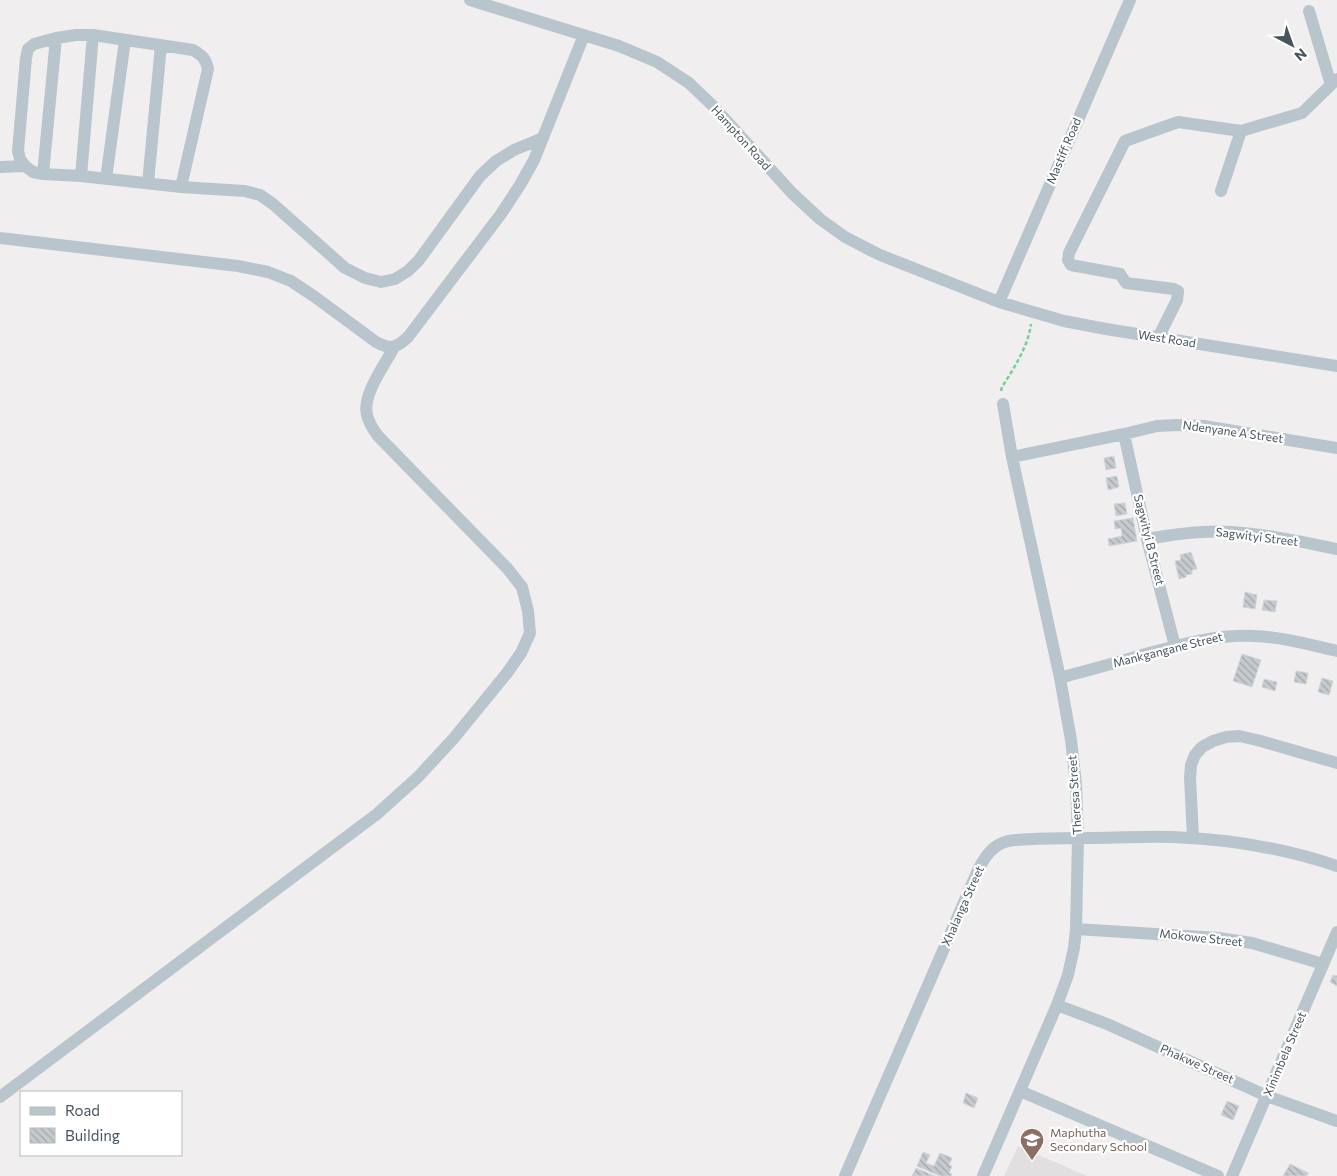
<svg xmlns="http://www.w3.org/2000/svg" width="1337" height="1176" font-family="Commissioner,sans-serif">
<style>
.education{fill:#e2dfe1}
.building{fill:url(#building-back-hatch);stroke:#d2d6da}
.lines{fill:none;stroke-linecap:round;stroke-linejoin:round}
.path{stroke:#71d196;stroke-width:2.5;stroke-dasharray:4 2.5;stroke-linecap:butt}
.minor{stroke:#b9c5cc;stroke-width:12}
.labels{text-anchor:middle;stroke-width:4.5;stroke-linejoin:round;paint-order:stroke}
.street-label{font-size:12px;fill:#46555d;stroke:#fff}
.education-label{font-size:12px;fill:#785e54;stroke:#fff;text-anchor:start}
</style>
<defs>
<pattern id="building-back-hatch" width="6" height="6" patternUnits="userSpaceOnUse" patternTransform="scale(1.25)"><rect width="6" height="6" fill="#c5cace"/><path d="M-1 5l2 2M0 0l6 6M5-1l2 2" fill="none" stroke="#a2a7aa"/></pattern>
</defs>
<rect width="100%" height="100%" fill="#f1eeef"/>
<path class="education" d="M1018,1146L1087,1176H1004Z"/>
<path class="building" d="M1114,456L1116,468L1106,470L1104,458Z
M1117,476L1119,487L1108,490L1106,478Z
M1125,503L1127,514L1116,516L1114,504Z
M1133,518L1137,541L1109,546L1108,539L1122,536L1121,528L1115,529L1114,521Z
M1191,552L1197,569L1192,570V574L1186,575V577L1179,579L1175,561L1181,560L1180,555Z
M1245,592L1257,595L1255,609L1243,607Z
M1264,600L1277,601L1275,612L1262,610Z
M1242,654L1261,660L1252,687L1233,681Z
M1296,671L1308,673L1306,684L1294,682Z
M1322,678L1333,681L1329,695L1318,692Z
M1264,679L1277,682L1275,691L1262,687Z
M1333,975L1336,976L1337,975V986L1330,982Z
M966,1093L978,1098L974,1108L963,1103Z
M1227,1101L1239,1106L1233,1120L1221,1115Z
M923,1152L930,1155L926,1163L934,1166L940,1153L952,1158L949,1165L952,1166L949,1173L952,1174L951,1176H940L917,1166Z
M1290,1164L1308,1173L1307,1176H1283Z
M916,1168L935,1176H912Z"/>
<g class="lines">
<path class="path" d="M1001,391L1002,387C1014,368 1028,347 1031,324"/>
<path class="minor" d="M470,0L619,46L657,62L689,83L713,106L792,193L820,219L845,237L880,255L999,302L1064,321L1106,329L1337,366
M1309,11L1331,85
M0,167L25,166
M43,174L56,38
M81,176L93,35
M106,179L125,40
M148,183L161,45
M181,187L208,69C206,59 202,55 193,50L93,35H76L56,38L34,44L28,49L26,58L18,151L20,159L25,166L33,172L43,174L81,176L181,187L245,191L260,195L273,204L345,268L365,278L381,282L395,279L408,271L419,260L480,176L496,161L514,150L543,138
M1221,191L1241,131L1302,113L1337,79
M0,238L238,266L268,272L291,281L315,297L376,342C391,350 396,348 408,337L501,214L520,185L534,160L584,35
M999,302L1130,0
M1158,338L1177,300L1178,291L1174,289L1126,283L1120,274L1071,265L1068,260L1069,253L1125,141L1178,122L1241,131
M1124,434L1147,539L1175,646
M1012,457L1124,434L1157,426L1177,425L1204,426L1337,448
M1147,539C1175,534 1203,530 1231,532C1267,534 1302,542 1337,549
M1060,678C1089,670 1119,662 1149,653C1183,644 1218,634 1254,636C1282,637 1310,645 1337,651
M1193,838L1190,778L1191,765L1195,755L1202,747L1213,741L1226,737L1239,736L1257,740L1337,763
M1076,929L1219,938L1252,943L1323,964
M1057,1005L1107,1024L1267,1096L1337,1121
M1020,1091L1218,1176
M0,1097L377,814L418,777L454,738L507,673L521,653L530,633L528,611L522,587L507,568L378,436C373,429 369,424 367,415C362,394 385,365 394,347
M845,1176L979,868C985,857 992,846 1005,842C1013,839 1023,840 1032,839C1052,838 1072,838 1093,838C1119,838 1146,836 1173,837C1229,839 1283,848 1337,866
M983,1176L1057,1005L1068,975L1074,948L1076,929L1078,838L1076,784L1071,740L1060,678L1012,457L1003,404
M1232,1176L1337,932"/>
</g>
<defs>
<symbol id="school-pin" viewBox="-11 -11 22 30"><path d="M0 17L-7.5 6A9.5 9.5 0 1 1 7.5 6Z" fill="#8d6e63" stroke="#fff"/><path d="M0-5L7-2L0 1L-7-2ZM-4 1L0 2.5L4 1V4Q0 6-4 4Z" fill="#fff"/></symbol>
</defs>
<g fill-rule="evenodd">
<use href="#school-pin" x="1018" y="1126" width="28" height="38"/>
</g>
<g class="labels">
<g class="street-label">
<text transform="translate(741 138) rotate(48)" y="4">Hampton Road</text>
<text transform="translate(1064 151) rotate(-67)" y="4">Mastiff Road</text>
<text transform="translate(1167 339) rotate(9)" y="4">West Road</text>
<text transform="translate(1233 432) rotate(8)" y="4">Ndenyane A Street</text>
<text transform="translate(1257 537) rotate(7)" y="4">Sagwityi Street</text>
<text transform="translate(1149 540) rotate(76)" y="4">Sagwityi B Street</text>
<text transform="translate(1168 650) rotate(-14)" y="4">Mankgangane Street</text>
<text transform="translate(1075 795) rotate(-94)" y="4">Theresa Street</text>
<text transform="translate(963 906) rotate(-66)" y="4">Xhalanga Street</text>
<text transform="translate(1201 938) rotate(6)" y="4">Mokowe Street</text>
<text transform="translate(1285 1054) rotate(-67)" y="4">Xinimbela Street</text>
<text transform="translate(1197 1064) rotate(24)" y="4">Phakwe Street</text>
</g>
<g class="education-label">
<text x="1050" y="1137">Maphutha<tspan x="1050" dy="14">Secondary School</tspan></text>
</g>
</g>
<rect x="20" y="1091" width="162" height="65" fill="#ffffff" stroke="#b5bbbe"/>
<rect x="30" y="1107" width="25" height="8" fill="#b9c5cc" stroke="#b5bbbe"/>
<text x="65" y="1116" font-size="15" fill="#46555d">Road</text>
<rect x="30" y="1128" width="25" height="15" fill="url(#building-back-hatch)" stroke="#b5bbbe"/>
<text x="65" y="1141" font-size="15" fill="#46555d">Building</text>
<g transform="translate(1292 45) rotate(139)" stroke="#ffffff" stroke-width="4" paint-order="stroke">
<path d="M0-4L9 19L0 12L-9 19Z" fill="#46555d"/>
<text y="-8" font-size="14" font-weight="bold" text-anchor="middle" fill="#46555d">N</text>
</g>
</svg>
